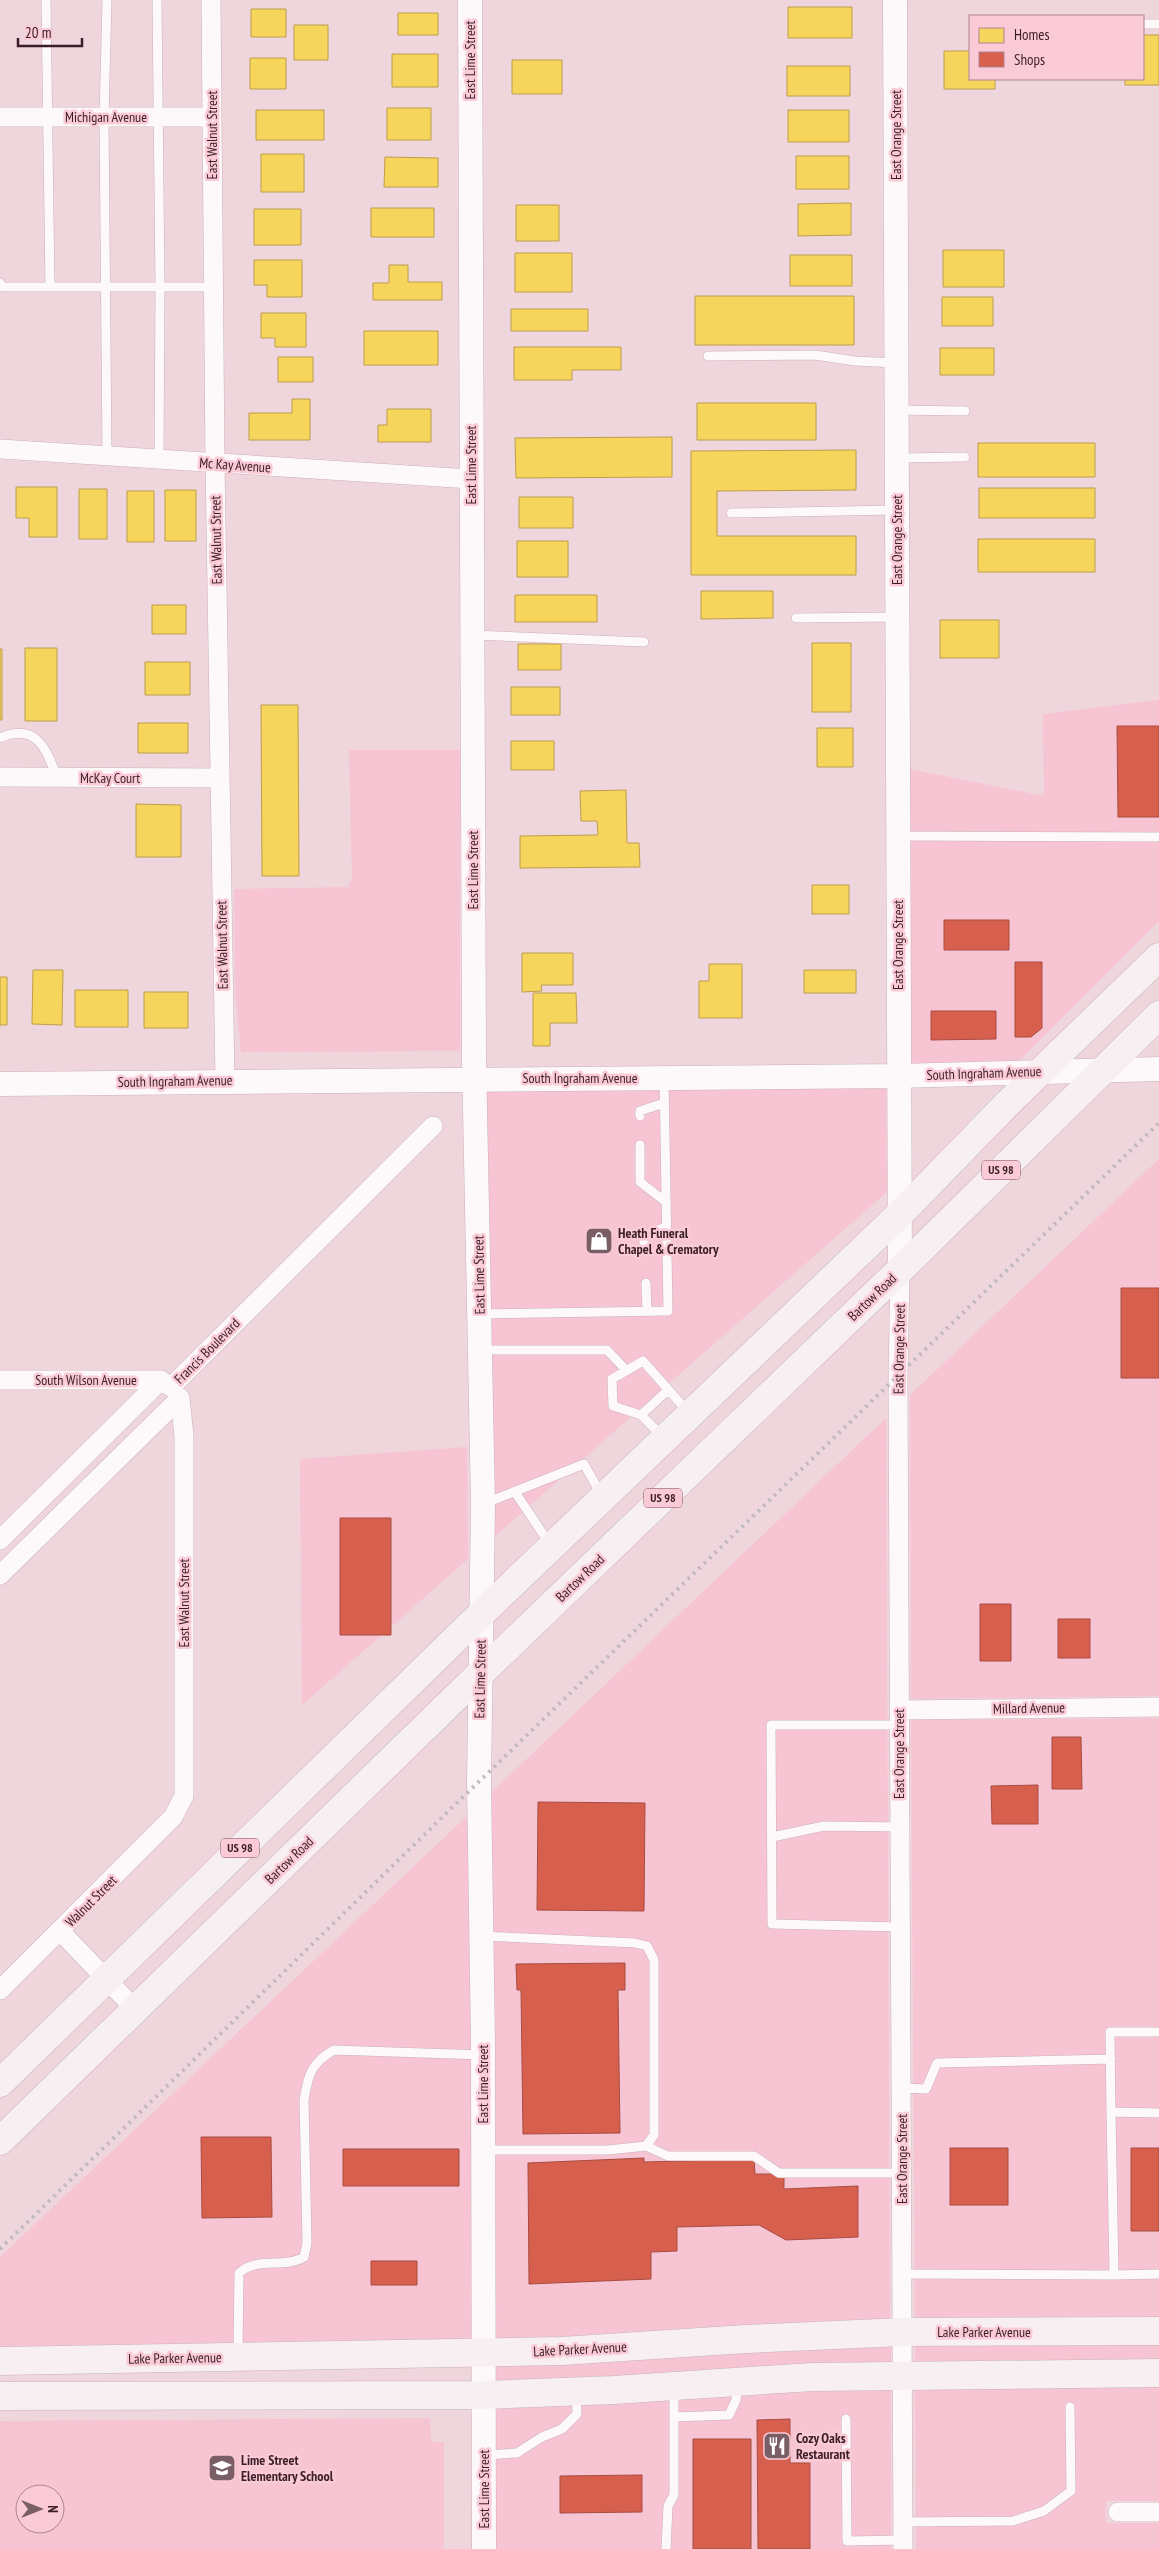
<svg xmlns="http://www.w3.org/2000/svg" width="1159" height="2549" font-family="'PT Sans Narrow',sans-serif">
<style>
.built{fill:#f6c4d3;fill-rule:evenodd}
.homes{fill:#f6d55c;stroke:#be9e4c}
.shops{fill:#d6604d;stroke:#a84c42}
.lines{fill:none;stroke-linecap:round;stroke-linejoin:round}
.service-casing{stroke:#cbb1b8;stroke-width:10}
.minor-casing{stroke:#cbb1b8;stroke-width:20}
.tertiary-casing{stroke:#cbb1b8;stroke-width:25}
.primary-casing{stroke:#c7b3b8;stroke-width:29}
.service{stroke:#fdf9fa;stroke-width:9}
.minor{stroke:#fdf9fa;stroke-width:19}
.tertiary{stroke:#fdf9fa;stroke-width:24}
.primary{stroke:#f8eff2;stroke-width:28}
.rail{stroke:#c1b9bc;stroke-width:4;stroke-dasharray:2.5 5;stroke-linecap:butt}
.labels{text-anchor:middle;stroke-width:5;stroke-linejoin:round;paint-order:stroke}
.shield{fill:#facad7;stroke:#74525c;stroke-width:1}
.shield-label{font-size:12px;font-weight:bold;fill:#3b1e27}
.street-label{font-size:14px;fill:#3b1e27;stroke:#facad7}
.poi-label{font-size:14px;font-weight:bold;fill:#3b1e27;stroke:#facad7;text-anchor:start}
</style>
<rect width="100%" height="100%" fill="#efd5dc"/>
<path class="built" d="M1159,700V921L1018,1062L910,1065V769L1044,796L1043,714Z
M349,750H460V1051L241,1052L235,990L234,889L348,887L352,879Z
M886,1087L887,1192L493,1538L487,1090Z
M1159,1159V1696L911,1699L910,1395Z
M886,1418L890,2322L495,2342V2042L491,1793Z
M467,1447L468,1559L302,1705L300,1459Z
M1159,1718V2320L915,2321L911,1720Z
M467,1816L471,2042V2342L0,2350V2257Z
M1159,2342V2362L915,2364V2343Z
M891,2344V2365L495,2383V2363Z
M1159,2384V2501H1106V2523H1159V2549H916L915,2386Z
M891,2386V2549H496L495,2405Z
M430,2418L431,2442H444V2549H0V2421ZM25,2494H55V2524H25Z"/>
<path class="homes" d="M788,7H852V38H788Z
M251,9H286V37H251Z
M398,13H438V35H398Z
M294,25H328V60H294Z
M1143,35H1159V85H1125V79H1143Z
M944,51H970V79H995V89H944Z
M392,54H438V87H392Z
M250,58H286V89H250Z
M512,60H562V94H512Z
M787,66H850V96H787Z
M387,108H431V140H387Z
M256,110H324V140H256Z
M788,110H849V142H788Z
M261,154H304V192H261Z
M796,156H849V189H796Z
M385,157L438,158V187H384Z
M851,203V235L798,236V204Z
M516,205H559V241H516Z
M371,208H434V237H371Z
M254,209H301V245H254Z
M943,250H1004V287H943Z
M515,253H572V292H515Z
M790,255H852V286H790Z
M254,260H302V297H267V285H254Z
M389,265H408V282H442V300H373V283H389Z
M695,296H854V345H695Z
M942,297H993V326H942Z
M511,309H588V331H511Z
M261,313H306V347H275V338H261Z
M364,331H438V365H364Z
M514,347H621V370H572V380H514Z
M940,348H994V375H940Z
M278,357H313V382H278Z
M292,399H310V440H249V413H292Z
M697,403H816V440H697Z
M387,409H431V442H378V425H387Z
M672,437V477L516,478L515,438Z
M978,443H1095V477H978Z
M856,450V490L717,491V536H856V575H691V451Z
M16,487H57V537H29V518H16Z
M979,488H1095V518H979Z
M79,489H107V539H79Z
M165,490H196V541H165Z
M127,491H154V542H127Z
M519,497H573V528H519Z
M978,539H1095V572H978Z
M517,541H568V577H517Z
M701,591H773V618L701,619Z
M515,595H597V622H515Z
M152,605H186V634H152Z
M940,620H999V658H940Z
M812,643H851V712H812Z
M518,644H561V670H518Z
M25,648H57V721H25Z
M0,649H2V720H0Z
M145,662H190V695H145Z
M511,687H560V715H511Z
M261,705H298L299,876H262Z
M138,723H188V753H138Z
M817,728H853V767H817Z
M511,741H554V770H511Z
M626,790L627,843H639L640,867L520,868V836L598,835L597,821H581L580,791Z
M136,804L181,805V857H136Z
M812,885H849V914H812Z
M522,953H573V985H541L542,991L522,992Z
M709,964H742V1018H699V981H709Z
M33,970H63L62,1025L32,1024Z
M804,970H856V993H804Z
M0,977H7V1025H0Z
M75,990H128V1027H75Z
M144,992H188V1028H144Z
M533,993H576L577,1023H550V1046H533Z"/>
<path class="shops" d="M1117,726H1159V817H1118Z
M944,920H1009V950H944Z
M1015,962H1042V1028L1031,1037H1015Z
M931,1011H996V1039L931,1040Z
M1121,1288H1159V1378H1121Z
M340,1518H391V1635H340Z
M980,1604H1011V1661H980Z
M1058,1619H1090V1658H1058Z
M1052,1737H1081L1082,1789H1052Z
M1038,1785V1824H992L991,1786Z
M538,1802L645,1803L644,1911L537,1910Z
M625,1963V1990H618L620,2133L523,2134L521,1990H517L516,1964Z
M201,2137H271L272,2217L202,2218Z
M950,2148H1008V2205H950Z
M1131,2148H1159V2231H1131Z
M343,2149H459V2186H343Z
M644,2158V2162L754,2159L755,2174H784V2189L858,2186V2237L786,2240L759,2225L677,2227V2251L651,2252V2279L529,2284L528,2163Z
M371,2261H417V2285H371Z
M790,2419V2463H810V2549H758L757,2420Z
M693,2439H751V2549H693Z
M642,2475V2512L560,2513V2476Z"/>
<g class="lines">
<defs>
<path id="service" d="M46,0L50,287
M157,0L160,287L159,460
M1143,24H1159
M0,283L2,287H213
M708,356L815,355L855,361L896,363
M896,410L965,411
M107,456L104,117L107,0
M899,458L965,457
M731,513L896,510
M796,618L897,617
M474,635L644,642
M0,738C36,722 47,749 57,778
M898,836L1159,837
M640,1116V1111L664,1103
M640,1145V1182L666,1202
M644,1247V1235L666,1227
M646,1283L647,1311
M481,1314L668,1311L664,1078
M481,1350H607L626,1370
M641,1415L668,1390
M663,1437L641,1415L613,1406L612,1379L643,1361L688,1412
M515,1492L549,1543
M483,1504L584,1464L602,1496
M899,1725H771L772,1924L900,1927
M772,1837L824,1826L900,1827
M481,1936L635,1943L647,1946L654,1960V2135L646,2146L608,2150H485
M1159,2032H1110L1111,2112L1159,2113
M901,2088L926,2089L937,2063L1111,2059
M1111,2112L1114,2275L1159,2274
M646,2146L668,2156H754L779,2173H902
M903,2274L1114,2275
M238,2354L239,2273C258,2256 284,2269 304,2257L307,2243L304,2100C308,2075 311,2063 334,2050L483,2055
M674,2417L729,2415L736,2400L738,2385
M846,2419L847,2541L903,2540
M484,2455L517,2453L542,2437L562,2429L577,2414L576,2393
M903,2522L1013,2521L1044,2511L1071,2491L1070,2407
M666,2549L668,2506L674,2495V2389"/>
<path id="minor" d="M211,0L215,463L225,1080
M0,117H212
M0,449L471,479
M0,777L220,778
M900,1270L898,1377L903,2549
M0,1380H161L167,1385
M171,1387L433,1126
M0,1540L161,1380
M0,1575L180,1398
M899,1710L1159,1707
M61,1932L135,2009
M0,1990L173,1817L184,1796V1436L180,1398
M1118,2512H1159"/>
<path id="tertiary" d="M470,0L474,1059L483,1504L479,1782L483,2042L484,2549
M895,0L900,1270
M0,1084L898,1076L1159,1069"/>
<path id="primary" d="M0,2083L481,1614L900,1214L1008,1103L1159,957
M0,2141L457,1696L900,1270L1159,1015
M0,2361L562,2351L746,2339L903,2332L1159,2331
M0,2396L483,2395L614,2390L812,2377L1159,2373"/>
</defs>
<use href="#service" class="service-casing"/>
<use href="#minor" class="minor-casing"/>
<use href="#tertiary" class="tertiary-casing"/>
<use href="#primary" class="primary-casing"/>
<use href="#service" class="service"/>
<use href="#minor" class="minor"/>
<use href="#tertiary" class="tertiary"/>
<use href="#primary" class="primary"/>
<path class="rail" d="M0,2249L463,1797L1159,1123"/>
</g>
<defs>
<symbol id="shop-square" viewBox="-11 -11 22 22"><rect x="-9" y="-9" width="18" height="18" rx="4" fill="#7a5e66" stroke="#facad7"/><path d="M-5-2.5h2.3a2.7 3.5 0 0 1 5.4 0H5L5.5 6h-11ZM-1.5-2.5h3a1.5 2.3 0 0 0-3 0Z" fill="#fff"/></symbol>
<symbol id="restaurant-square" viewBox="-11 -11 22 22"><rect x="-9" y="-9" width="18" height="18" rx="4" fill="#7a5e66" stroke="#facad7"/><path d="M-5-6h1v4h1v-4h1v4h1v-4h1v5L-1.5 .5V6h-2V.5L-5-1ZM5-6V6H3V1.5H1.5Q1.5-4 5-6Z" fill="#fff"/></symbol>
<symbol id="school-square" viewBox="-11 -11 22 22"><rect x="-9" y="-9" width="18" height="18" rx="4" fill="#7a5e66" stroke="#facad7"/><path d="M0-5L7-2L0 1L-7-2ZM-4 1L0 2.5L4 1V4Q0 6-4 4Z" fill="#fff"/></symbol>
</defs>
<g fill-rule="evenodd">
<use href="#shop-square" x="583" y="1225" width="32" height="32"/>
<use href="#restaurant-square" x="761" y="2430" width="32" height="32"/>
<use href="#school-square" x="206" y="2452" width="32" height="32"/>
</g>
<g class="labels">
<g class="shield">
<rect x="982" y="1160.5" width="38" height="19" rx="4"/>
<rect x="644" y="1488.5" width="38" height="19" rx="4"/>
<rect x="221" y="1838.5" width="38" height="19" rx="4"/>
</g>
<g class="shield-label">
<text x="1001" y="1174">US 98</text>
<text x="663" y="1502">US 98</text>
<text x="240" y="1852">US 98</text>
</g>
<g class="street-label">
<text transform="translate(470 60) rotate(-90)" y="5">East Lime Street</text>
<text x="106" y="122">Michigan Avenue</text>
<text transform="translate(212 135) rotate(-90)" y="5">East Walnut Street</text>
<text transform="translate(896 135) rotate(-90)" y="5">East Orange Street</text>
<text transform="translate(235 465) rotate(4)" y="5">Mc Kay Avenue</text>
<text transform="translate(471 465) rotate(-90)" y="5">East Lime Street</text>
<text transform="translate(216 540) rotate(-91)" y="5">East Walnut Street</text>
<text transform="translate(897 540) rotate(-90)" y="5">East Orange Street</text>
<text x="110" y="783">McKay Court</text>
<text transform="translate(473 870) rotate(-90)" y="5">East Lime Street</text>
<text transform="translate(222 945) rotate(-91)" y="5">East Walnut Street</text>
<text transform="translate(898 945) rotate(-90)" y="5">East Orange Street</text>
<text transform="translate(984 1073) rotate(-2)" y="5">South Ingraham Avenue</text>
<text x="580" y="1083">South Ingraham Avenue</text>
<text transform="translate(175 1081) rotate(-1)" y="5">South Ingraham Avenue</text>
<text transform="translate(479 1275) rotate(-91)" y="5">East Lime Street</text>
<text transform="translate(872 1297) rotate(-44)" y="5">Bartow Road</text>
<text transform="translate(899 1349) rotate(-89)" y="5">East Orange Street</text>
<text transform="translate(207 1351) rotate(-45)" y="5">Francis Boulevard</text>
<text x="86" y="1385">South Wilson Avenue</text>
<text transform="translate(580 1578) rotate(-44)" y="5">Bartow Road</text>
<text transform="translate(184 1603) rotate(-90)" y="5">East Walnut Street</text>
<text transform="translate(480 1679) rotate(-89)" y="5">East Lime Street</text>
<text transform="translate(1029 1708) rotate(-1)" y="5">Millard Avenue</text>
<text transform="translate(899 1754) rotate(-90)" y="5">East Orange Street</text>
<text transform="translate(289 1860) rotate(-44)" y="5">Bartow Road</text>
<text transform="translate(91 1901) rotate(-45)" y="5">Walnut Street</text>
<text transform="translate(483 2084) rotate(-90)" y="5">East Lime Street</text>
<text transform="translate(902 2159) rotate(-90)" y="5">East Orange Street</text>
<text x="984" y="2337">Lake Parker Avenue</text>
<text transform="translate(580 2349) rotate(-3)" y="5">Lake Parker Avenue</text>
<text transform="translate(175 2358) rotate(-1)" y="5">Lake Parker Avenue</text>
<text transform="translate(484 2489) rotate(-90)" y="5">East Lime Street</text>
</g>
<g class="poi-label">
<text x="618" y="1238">Heath Funeral<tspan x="618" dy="16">Chapel &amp; Crematory</tspan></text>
<text x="796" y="2443">Cozy Oaks<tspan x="796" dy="16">Restaurant</tspan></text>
<text x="241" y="2465">Lime Street<tspan x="241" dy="16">Elementary School</tspan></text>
</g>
</g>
<rect x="969" y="15" width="175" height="65" fill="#facad7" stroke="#ae8591"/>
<rect x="979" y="28" width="25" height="15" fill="#f6d55c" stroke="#ae8591"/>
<text x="1014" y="40" font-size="15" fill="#3b1e27">Homes</text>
<rect x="979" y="52" width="25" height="15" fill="#d6604d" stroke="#ae8591"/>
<text x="1014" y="65" font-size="15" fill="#3b1e27">Shops</text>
<g transform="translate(40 2509) rotate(90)"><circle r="24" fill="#facad7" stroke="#ae8591"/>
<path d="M0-4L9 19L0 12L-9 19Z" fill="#7a5e66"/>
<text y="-8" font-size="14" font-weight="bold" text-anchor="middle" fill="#3b1e27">N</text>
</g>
<path d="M18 38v8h64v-8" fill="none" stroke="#3b1e27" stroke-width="2.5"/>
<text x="25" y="38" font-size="15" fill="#3b1e27" stroke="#facad7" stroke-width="4" paint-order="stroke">20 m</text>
</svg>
